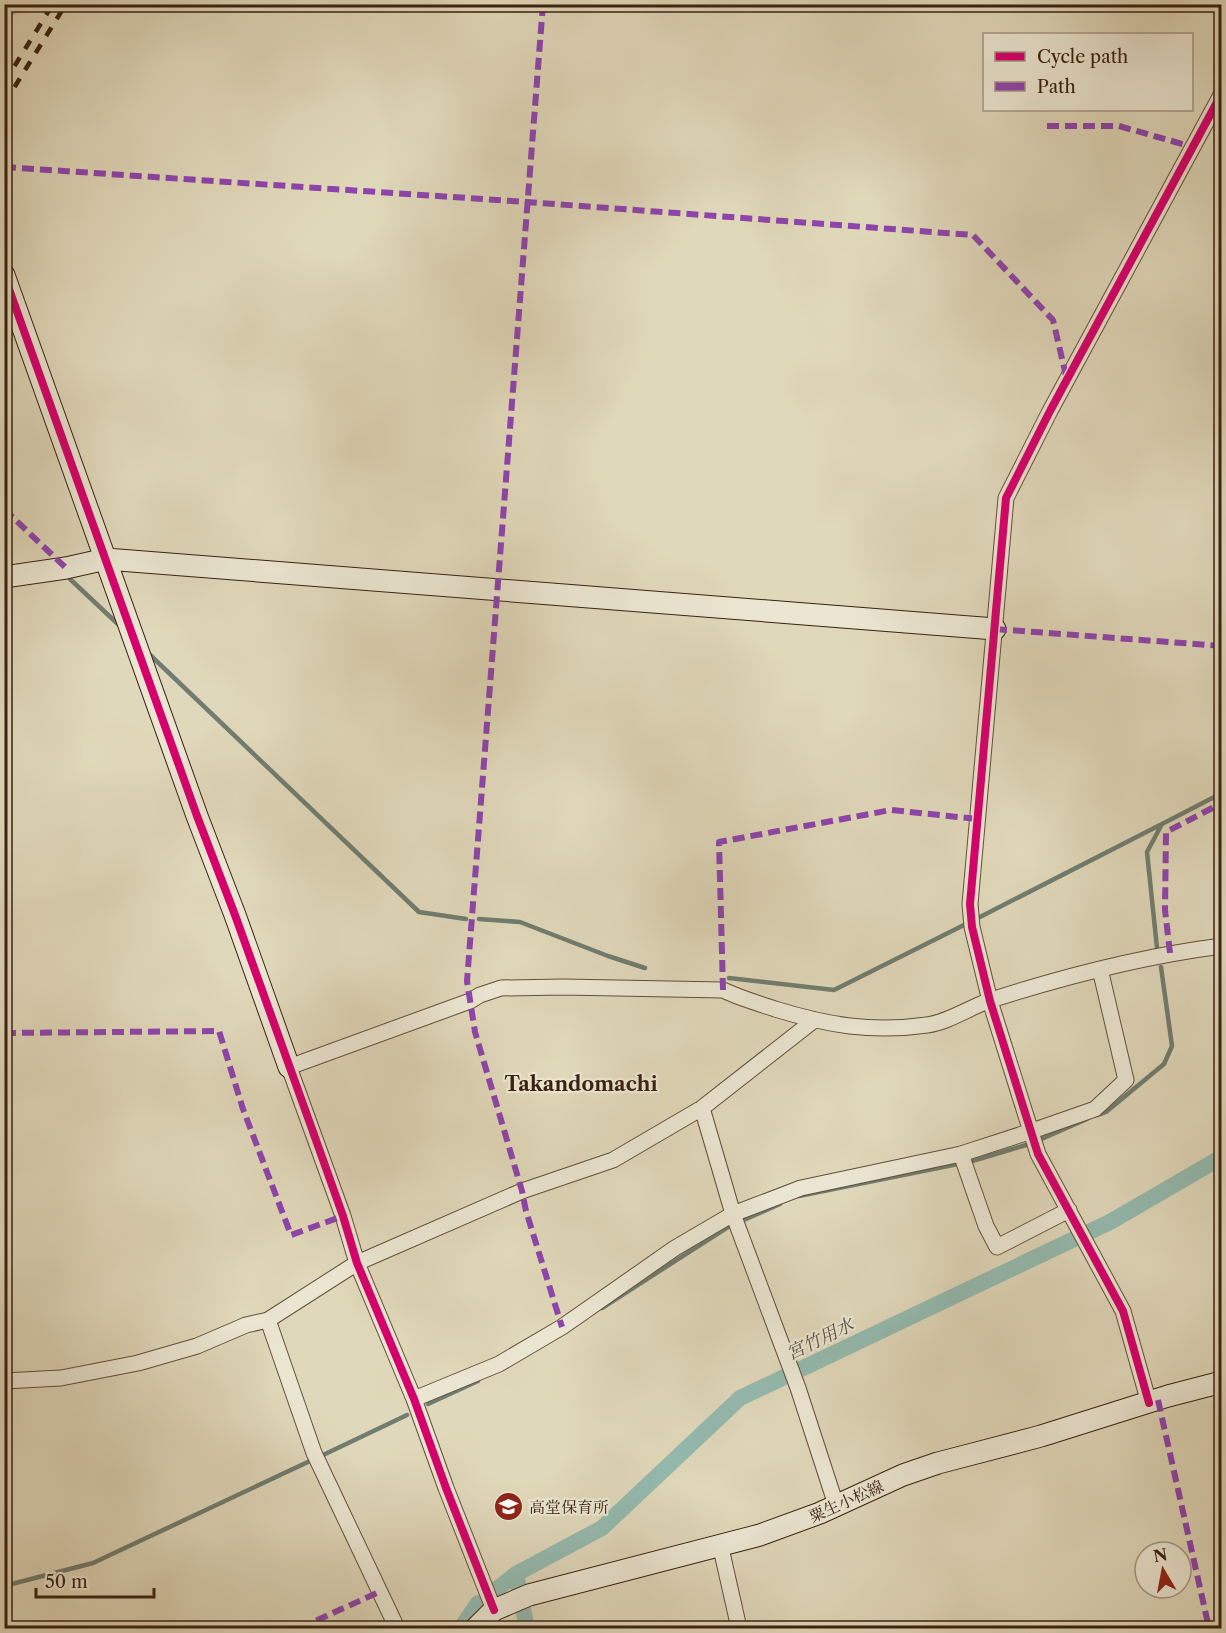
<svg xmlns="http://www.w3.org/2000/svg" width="1226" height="1633" font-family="'Libre Caslon Text','Noto Serif JP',serif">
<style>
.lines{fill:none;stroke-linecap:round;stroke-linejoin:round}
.stream{stroke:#707d70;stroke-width:4.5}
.canal{stroke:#94baaf;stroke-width:16}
.street-casing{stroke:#634f3b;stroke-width:17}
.secondary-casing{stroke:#392111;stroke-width:23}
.street{stroke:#ebe6d2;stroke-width:15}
.secondary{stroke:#ebe6d2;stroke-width:21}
.rail{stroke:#392111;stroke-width:4.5;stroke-dasharray:10 10;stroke-linecap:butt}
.quiet{stroke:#8e44ad;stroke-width:6;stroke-dasharray:12 6;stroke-linecap:butt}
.cycleway-casing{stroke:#ebe6d2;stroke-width:11}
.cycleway{stroke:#d6006c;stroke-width:8}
.labels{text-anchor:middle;stroke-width:4.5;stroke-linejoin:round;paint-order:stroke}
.street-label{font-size:16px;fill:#392111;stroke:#ebe6d2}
.poi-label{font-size:16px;fill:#392111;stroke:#ebe6d2;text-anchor:start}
.water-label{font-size:18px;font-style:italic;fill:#544f40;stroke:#ebe6d2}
.quarter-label{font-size:20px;font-weight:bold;fill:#392111;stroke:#ebe6d2}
</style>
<rect width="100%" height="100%" fill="#e0d8ba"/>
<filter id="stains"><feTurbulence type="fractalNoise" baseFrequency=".00333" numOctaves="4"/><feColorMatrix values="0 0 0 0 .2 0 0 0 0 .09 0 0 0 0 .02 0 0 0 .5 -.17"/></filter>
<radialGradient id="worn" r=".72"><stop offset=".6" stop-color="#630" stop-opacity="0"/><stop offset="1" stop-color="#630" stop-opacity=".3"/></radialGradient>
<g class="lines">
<path class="stream" d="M70,579L121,627
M147,652L419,912L466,919
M980,917L1162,824
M479,919L520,922L608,956L645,968
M1157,948L1147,852L1162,824L1222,793
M729,978L834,990L964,925
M1098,1115L1106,1112L1164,1064L1172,1046L1161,967
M1037,1141L1087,1119
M969,1162L1026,1145
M799,1196L958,1164
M602,1308L728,1227L780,1204
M428,1404L478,1381
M321,1456L407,1415
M4,1586L93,1563L310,1461"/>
<path class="canal" d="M4,11L16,4
M497,1589L516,1574
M461,1628L478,1603
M527,1628L516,1574L602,1528L740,1398L1110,1222L1222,1157"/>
<defs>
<path id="street" d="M702,1108L733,1214L798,1388L836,1505
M961,1154L986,1226L997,1247L1069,1210
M268,1320L314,1453L397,1628
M4,1381L61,1378L138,1363L197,1346L246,1325L268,1320L357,1263L522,1191L613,1160L702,1108L813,1021
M414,1399L499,1364L562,1327L675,1248L733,1214L801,1188L961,1154L1032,1131L1095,1109L1126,1080L1100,969
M1149,1403L1123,1311L1038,1154L990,1001L972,927L970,904L1006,498L1050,411L1222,93
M720,1544L739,1628
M494,1610L446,1488L414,1399L357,1263L343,1216L289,1067L470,1001L480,995L501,988L563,987L723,990C740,998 757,1003 775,1009C827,1025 872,1033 927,1025C949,1022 970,1007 991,1000C1066,976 1143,956 1222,946"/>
<path id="secondary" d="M4,275L197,816L235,915L289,1067
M4,577L66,568L106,559L995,629
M476,1628L494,1610L529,1595L760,1535L820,1513L903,1475L938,1463L1041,1436L1168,1396L1222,1382"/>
</defs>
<use href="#street" class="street-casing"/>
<use href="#secondary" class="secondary-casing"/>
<use href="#street" class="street"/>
<use href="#secondary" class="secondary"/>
<path class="rail" d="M4,83L53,4
M4,104L66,4"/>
<path class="quiet" d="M543,4L467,981L475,1032L522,1191L526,1211L562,1327
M1047,126H1119L1193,147
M4,167L527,202L973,235L1053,320L1067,380
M4,509L66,568
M995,629L1222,646
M1170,953L1165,910L1166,832L1222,803
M723,990L719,842L891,810L978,819
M4,1033L219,1031L243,1109L291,1235L343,1216
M1158,1400L1209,1628
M300,1628L379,1592"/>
<defs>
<path id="cycleway" d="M4,275L197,816L235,915L312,1129L343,1216L357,1263L414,1399L446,1488L494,1610
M1149,1403L1123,1311L1038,1154L990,1001L972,927L970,904L1006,498L1050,411L1222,93"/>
</defs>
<use href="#cycleway" class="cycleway-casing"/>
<use href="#cycleway" class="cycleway"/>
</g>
<defs>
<symbol id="school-disc" viewBox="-11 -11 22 22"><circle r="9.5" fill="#8f2418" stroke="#ebe6d2"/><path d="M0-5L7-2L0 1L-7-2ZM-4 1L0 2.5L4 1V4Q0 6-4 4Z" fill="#fff"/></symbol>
</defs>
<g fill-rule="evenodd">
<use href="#school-disc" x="492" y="1490" width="33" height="33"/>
</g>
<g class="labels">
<g class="street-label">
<text transform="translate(846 1501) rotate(-24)" y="6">粟生小松線</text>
</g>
<g class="poi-label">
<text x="529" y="1513">高堂保育所</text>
</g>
<g class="water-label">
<text transform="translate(820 1339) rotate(-26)" y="6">宮竹用水</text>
</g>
<g class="quarter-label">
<text x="581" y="1091">Takandomachi</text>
</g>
</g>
<rect width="1226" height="1633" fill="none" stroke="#e0d8ba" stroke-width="24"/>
<rect x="6" y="6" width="1214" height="1621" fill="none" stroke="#392111" stroke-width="3"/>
<rect x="12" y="12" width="1202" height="1609" fill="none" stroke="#392111" stroke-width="1.5"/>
<rect x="983" y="33" width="210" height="78" fill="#ebe6d2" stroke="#a49785" stroke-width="1.5"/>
<rect x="995" y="52" width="30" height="9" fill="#d6006c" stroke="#a49785" stroke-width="1.5"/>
<text x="1037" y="63" font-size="18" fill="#392111">Cycle path</text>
<rect x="995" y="82" width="30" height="9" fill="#8e44ad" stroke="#a49785" stroke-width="1.5"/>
<text x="1037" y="93" font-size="18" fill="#392111">Path</text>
<g transform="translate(1163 1570) rotate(350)"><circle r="28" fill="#ebe6d2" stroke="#a49785" stroke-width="1.5"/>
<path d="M0-4.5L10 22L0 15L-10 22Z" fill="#8f2418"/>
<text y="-9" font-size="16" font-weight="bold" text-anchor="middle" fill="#392111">N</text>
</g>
<path d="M36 1588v9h118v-9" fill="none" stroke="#392111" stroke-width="3"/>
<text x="45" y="1588" font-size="18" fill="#392111" stroke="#ebe6d2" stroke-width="4.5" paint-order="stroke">50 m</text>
<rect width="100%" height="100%" filter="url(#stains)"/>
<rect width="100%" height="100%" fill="url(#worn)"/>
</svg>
